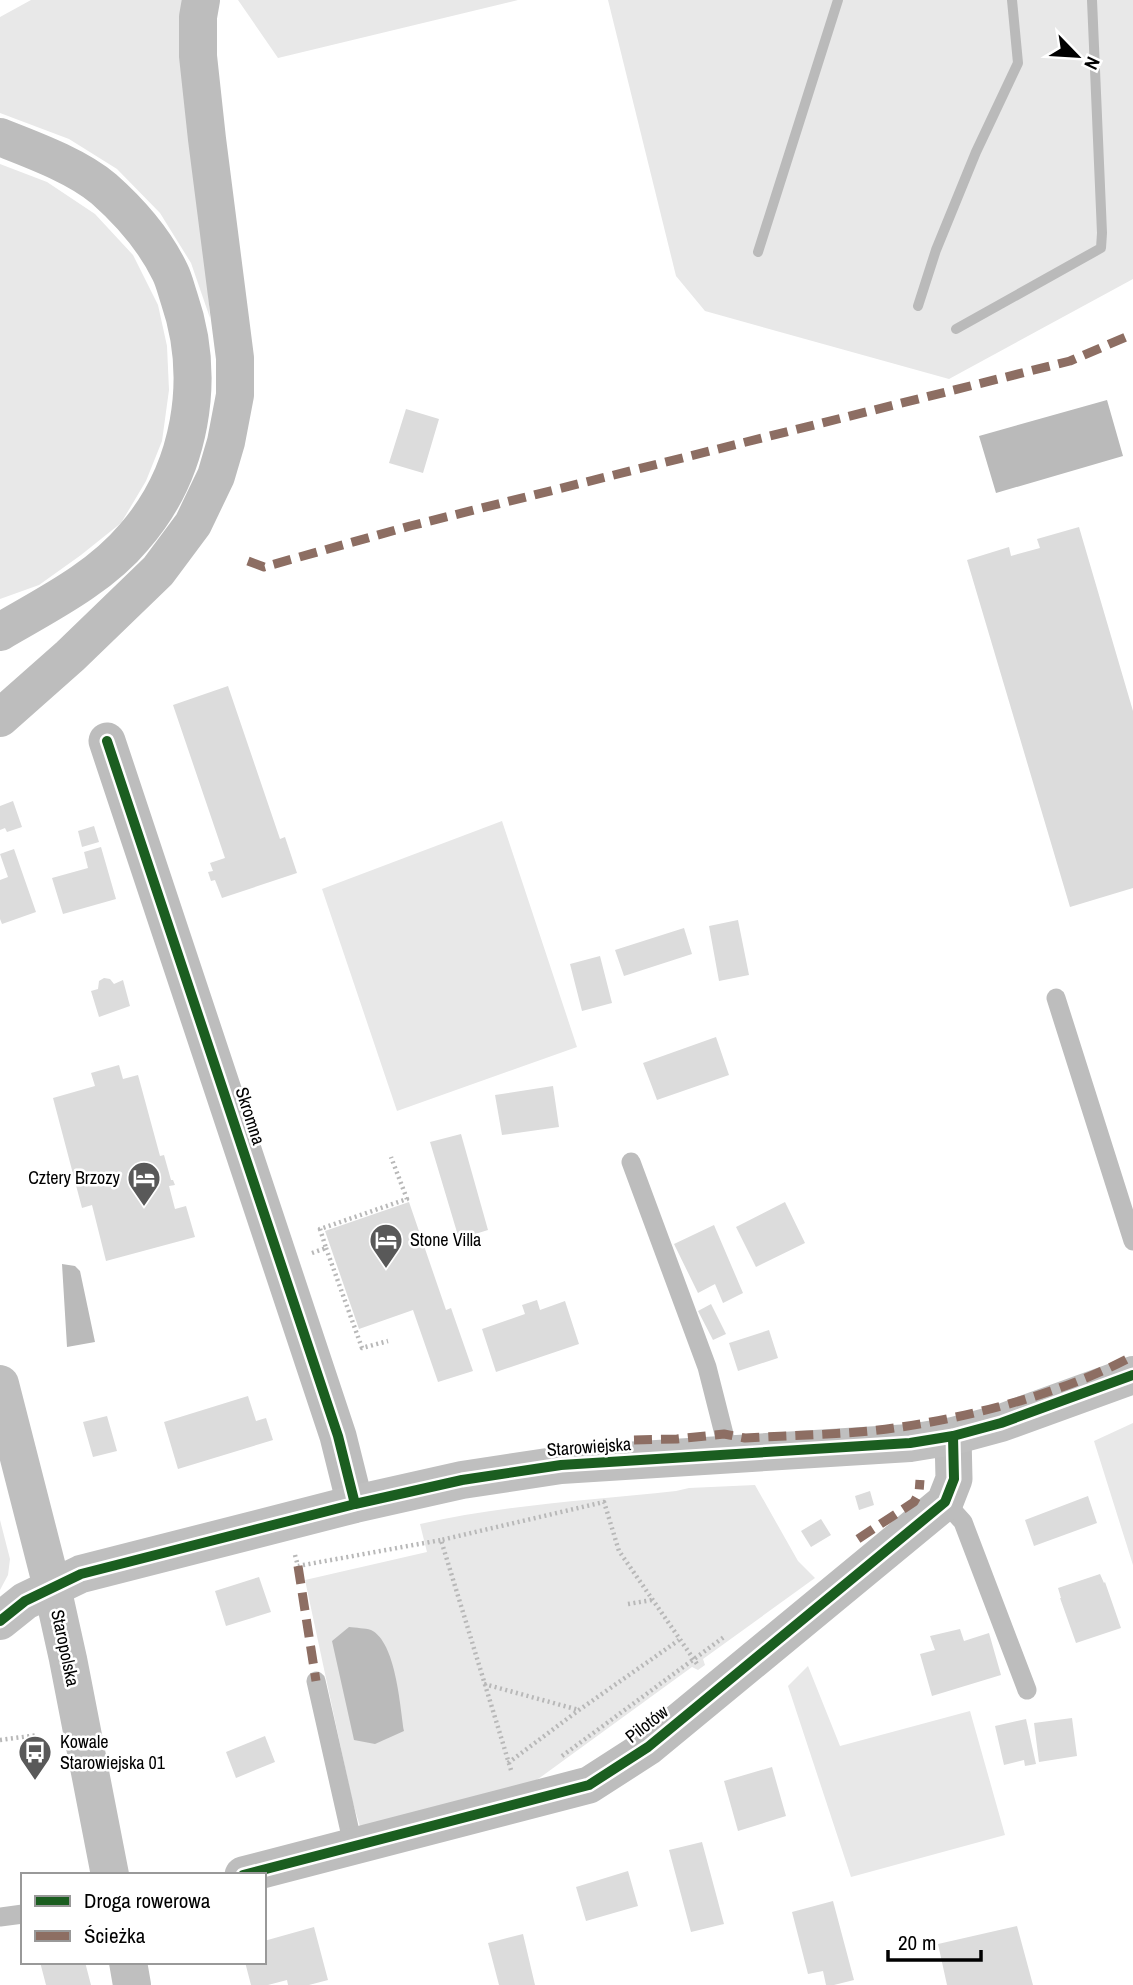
<svg xmlns="http://www.w3.org/2000/svg" width="1133" height="1985" font-family="'Archivo Narrow',sans-serif">
<style>
.green{fill:#e8e8e8}
.water{fill:#bababa}
.lines{fill:none;stroke-linecap:round;stroke-linejoin:round}
.stream{stroke:#bababa;stroke-width:10}
.building{fill:#dcdcdc}
.path{stroke:#b8b8b8;stroke-width:4.5;stroke-dasharray:2 3.5;stroke-linecap:butt}
.lane{stroke:#bdbdbd;stroke-width:19}
.street{stroke:#bdbdbd;stroke-width:37}
.secondary{stroke:#bfbfbf;stroke-width:38}
.highway{stroke:#bdbdbd;stroke-width:38}
.quiet{stroke:#8d6e63;stroke-width:9;stroke-dasharray:18 9;stroke-linecap:butt}
.cycleway-casing{stroke:#fff;stroke-width:15}
.cycleway{stroke:#1b5e20;stroke-width:10}
.labels{text-anchor:middle;stroke-width:5;stroke-linejoin:round;paint-order:stroke}
.street-label{font-size:18px;fill:#000;stroke:#fff}
.poi-label{font-size:18px;fill:#000;stroke:#fff;text-anchor:start}
</style>
<rect width="100%" height="100%" fill="#fff"/>
<path class="green" d="M31,0H187L210,318L191,263L160,213L117,169L69,139L0,113V17Z
M238,0H518L278,58Z
M608,0H1133V279L949,379L705,311L676,276Z
M0,164L47,182L95,214L133,255L158,305L167,346L169,390L162,441L146,481L121,523L81,555L39,585L0,599Z
M502,821L577,1047L397,1111L322,889Z
M1133,1423V1565L1094,1441Z
M755,1485L798,1561L815,1578L703,1659L705,1665L698,1670L692,1667L534,1782L361,1830L352,1800L305,1580L427,1552L420,1524C504,1505 591,1500 676,1491L689,1488Z
M0,1520L10,1559L8,1575L0,1590Z
M808,1666L840,1746L970,1711L1005,1835L851,1877L788,1686Z"/>
<path class="water" d="M1107,400L1123,456L996,493L979,436Z
M62,1264L75,1266L80,1271L95,1342L67,1347Z
M349,1627C356,1628 365,1628 371,1630C396,1642 400,1706 404,1731L375,1744L354,1740L332,1641Z"/>
<g class="lines">
<path class="stream" d="M758,252L838,0
M918,306L936,250L976,152L1018,63L1012,0
M956,329L1101,248L1102,233L1092,0"/>
</g>
<path class="building" d="M406,409L439,419L423,473L389,463Z
M1079,527L1133,711V888L1070,907L967,560L1009,547L1011,556L1040,548L1037,539Z
M228,686L280,839L285,837L297,873L222,898L215,880L211,881L208,872L213,871L210,863L225,858L173,705Z
M13,801L22,827L7,832L5,828L0,830V806Z
M94,826L99,842L82,847L78,831Z
M101,847L116,899L63,914L52,878L88,868L84,852Z
M14,849L36,912L2,924L0,919V880L8,877L0,854Z
M738,920L749,975L719,981L709,926Z
M684,928L692,954L624,976L615,950Z
M600,956L612,1003L582,1011L570,964Z
M104,978L110,979L114,984L123,980L130,1006L99,1017L91,991L98,989L99,981Z
M716,1037L729,1075L657,1100L643,1063Z
M119,1065L123,1079L138,1075L160,1156L164,1155L171,1180H173L175,1185L169,1186L175,1209L186,1206L195,1237L106,1261L92,1205L82,1208L53,1098L95,1086L91,1073Z
M553,1086L559,1127L502,1135L495,1095Z
M461,1134L488,1230L459,1239L430,1142Z
M409,1202L446,1310L451,1308L473,1371L438,1382L413,1310L359,1329L325,1231Z
M785,1202L805,1243L756,1267L736,1227Z
M714,1225L743,1293L723,1303L715,1284L698,1293L674,1244Z
M537,1300L540,1310L565,1301L579,1344L496,1372L482,1329L525,1314L522,1305Z
M711,1304L726,1334L713,1340L698,1311Z
M769,1330L778,1358L738,1371L729,1343Z
M248,1396L256,1421L266,1418L273,1440L178,1469L164,1422Z
M107,1416L117,1451L93,1457L83,1422Z
M870,1491L874,1505L859,1510L855,1496Z
M1088,1496L1097,1523L1034,1546L1025,1520Z
M821,1519L831,1535L811,1547L801,1531Z
M1100,1574L1104,1583L1105,1582L1121,1628L1076,1643L1060,1598H1061L1058,1588Z
M259,1577L271,1612L226,1626L215,1591Z
M960,1629L964,1641L989,1633L1001,1675L932,1696L920,1654L935,1650L930,1636Z
M1072,1718L1077,1756L1039,1762L1034,1723Z
M1026,1719L1036,1764L1025,1766L1024,1760L1004,1765L995,1726Z
M265,1736L275,1762L236,1778L226,1752Z
M772,1767L786,1816L738,1831L724,1781Z
M702,1842L724,1924L691,1932L669,1850Z
M628,1871L638,1906L586,1921L576,1887Z
M833,1901L854,1980L834,1985H826L823,1971L808,1974L792,1912Z
M1017,1926L1033,1985H947L938,1944Z
M314,1927L328,1980L309,1985H288L287,1980L268,1985H251L245,1962H264V1941Z
M523,1934L535,1985H499L488,1943Z
M40,1962H85L91,1985H46Z"/>
<g class="lines">
<path class="path" d="M326,1248L362,1348L388,1341
M312,1253L326,1248L320,1229L407,1199L391,1157
M295,1555L298,1566L441,1540
M628,1604L652,1600
M484,1684L579,1710
M0,1740L38,1735
M562,1756L724,1637
M508,1763L579,1710L679,1640
M511,1770L441,1540L604,1502L619,1551L697,1664"/>
<path class="lane" d="M1056,998L1133,1241
M631,1162L707,1367L724,1434L726,1456
M945,1502L963,1522L1027,1690
M316,1681L353,1845
M0,1917L23,1914"/>
<path class="street" d="M107,741L338,1436L355,1504
M243,1875L589,1785L648,1747L945,1502L954,1479L953,1436"/>
<path class="secondary" d="M0,1384L52,1587L68,1659L110,1875
M0,1621L25,1601L81,1574L355,1504L462,1480L561,1465L910,1443L953,1436L1001,1423L1133,1375
M128,1962L132,1985"/>
<path class="highway" d="M0,137C33,150 77,166 104,189C130,212 155,241 170,272C174,280 176,289 179,298C207,379 191,472 134,537C99,579 46,605 0,632
M0,718L70,656L158,571L193,524L216,476L226,442L235,395V358L207,139L198,56V17L201,0"/>
<path class="quiet" d="M248,561L264,567L410,526L1070,361L1133,334
M634,1440L677,1439L724,1434L745,1438C795,1435 845,1435 894,1428C972,1417 1064,1393 1133,1356
M858,1539L914,1502L919,1493L920,1480
M298,1566L316,1681"/>
<defs>
<path id="cycleway" d="M107,741L338,1436L355,1504
M0,1621L25,1601L81,1574L355,1504L462,1480L561,1465L910,1443L953,1436L1001,1423L1133,1375
M243,1875L589,1785L648,1747L945,1502L954,1479L953,1436"/>
</defs>
<use href="#cycleway" class="cycleway-casing"/>
<use href="#cycleway" class="cycleway"/>
</g>
<defs>
<symbol id="hotel-pin" viewBox="-11 -11 22 30"><path d="M0 17L-7.5 6A9.5 9.5 0 1 1 7.5 6Z" fill="#595959" stroke="#fff"/><path d="M-6-4.5h1.5V1H6V5H4.5V3h-9V5H-6ZM-4 0a1.8 1.8 0 1 1 3.6 0ZM.5 0V-2.5h3Q6-2.5 6 0Z" fill="#fff"/></symbol>
<symbol id="bus-pin" viewBox="-11 -11 22 30"><path d="M0 17L-7.5 6A9.5 9.5 0 1 1 7.5 6Z" fill="#595959" stroke="#fff"/><path d="M-5-6H5V4H4V6H2V4H-2V6H-4V4H-5ZM-3.5-4V0h7V-4ZM-3.5 1.2v1.5H-2V1.2ZM2 1.2v1.5H3.5V1.2Z" fill="#fff"/></symbol>
</defs>
<g fill-rule="evenodd">
<use href="#hotel-pin" x="125" y="1159" width="38" height="52"/>
<use href="#hotel-pin" x="367" y="1221" width="38" height="52"/>
<use href="#bus-pin" x="16" y="1733" width="38" height="52"/>
</g>
<g class="labels">
<g class="street-label">
<text transform="translate(250 1116) rotate(72)" y="6">Skromna</text>
<text transform="translate(589 1447) rotate(-4)" y="6">Starowiejska</text>
<text transform="translate(65 1648) rotate(78)" y="6">Staropolska</text>
<text transform="translate(647 1724) rotate(-38)" y="6">Pilotów</text>
</g>
<g class="poi-label">
<text x="120" y="1184" text-anchor="end">Cztery Brzozy</text>
<text x="410" y="1246">Stone Villa</text>
<text x="60" y="1748">Kowale<tspan x="60" dy="21">Starowiejska 01</tspan></text>
</g>
</g>
<rect x="21" y="1873" width="245" height="91" fill="#ffffff" stroke="#999999" stroke-width="2"/>
<rect x="35" y="1896" width="35" height="10" fill="#1b5e20" stroke="#999999" stroke-width="2"/>
<text x="84" y="1908" font-size="21" fill="#000000">Droga rowerowa</text>
<rect x="35" y="1931" width="35" height="10" fill="#8d6e63" stroke="#999999" stroke-width="2"/>
<text x="84" y="1943" font-size="21" fill="#000000">Ścieżka</text>
<g transform="translate(1077 56) rotate(115)" stroke="#ffffff" stroke-width="5" paint-order="stroke">
<path d="M0-5L12 26L0 18L-12 26Z" fill="#000000"/>
<text y="-10" font-size="19" font-weight="bold" text-anchor="middle" fill="#000000">N</text>
</g>
<path d="M888 1950v10h93v-10" fill="none" stroke="#000000" stroke-width="3.5"/>
<text x="898" y="1950" font-size="21" fill="#000000" stroke="#ffffff" stroke-width="5" paint-order="stroke">20 m</text>
</svg>
